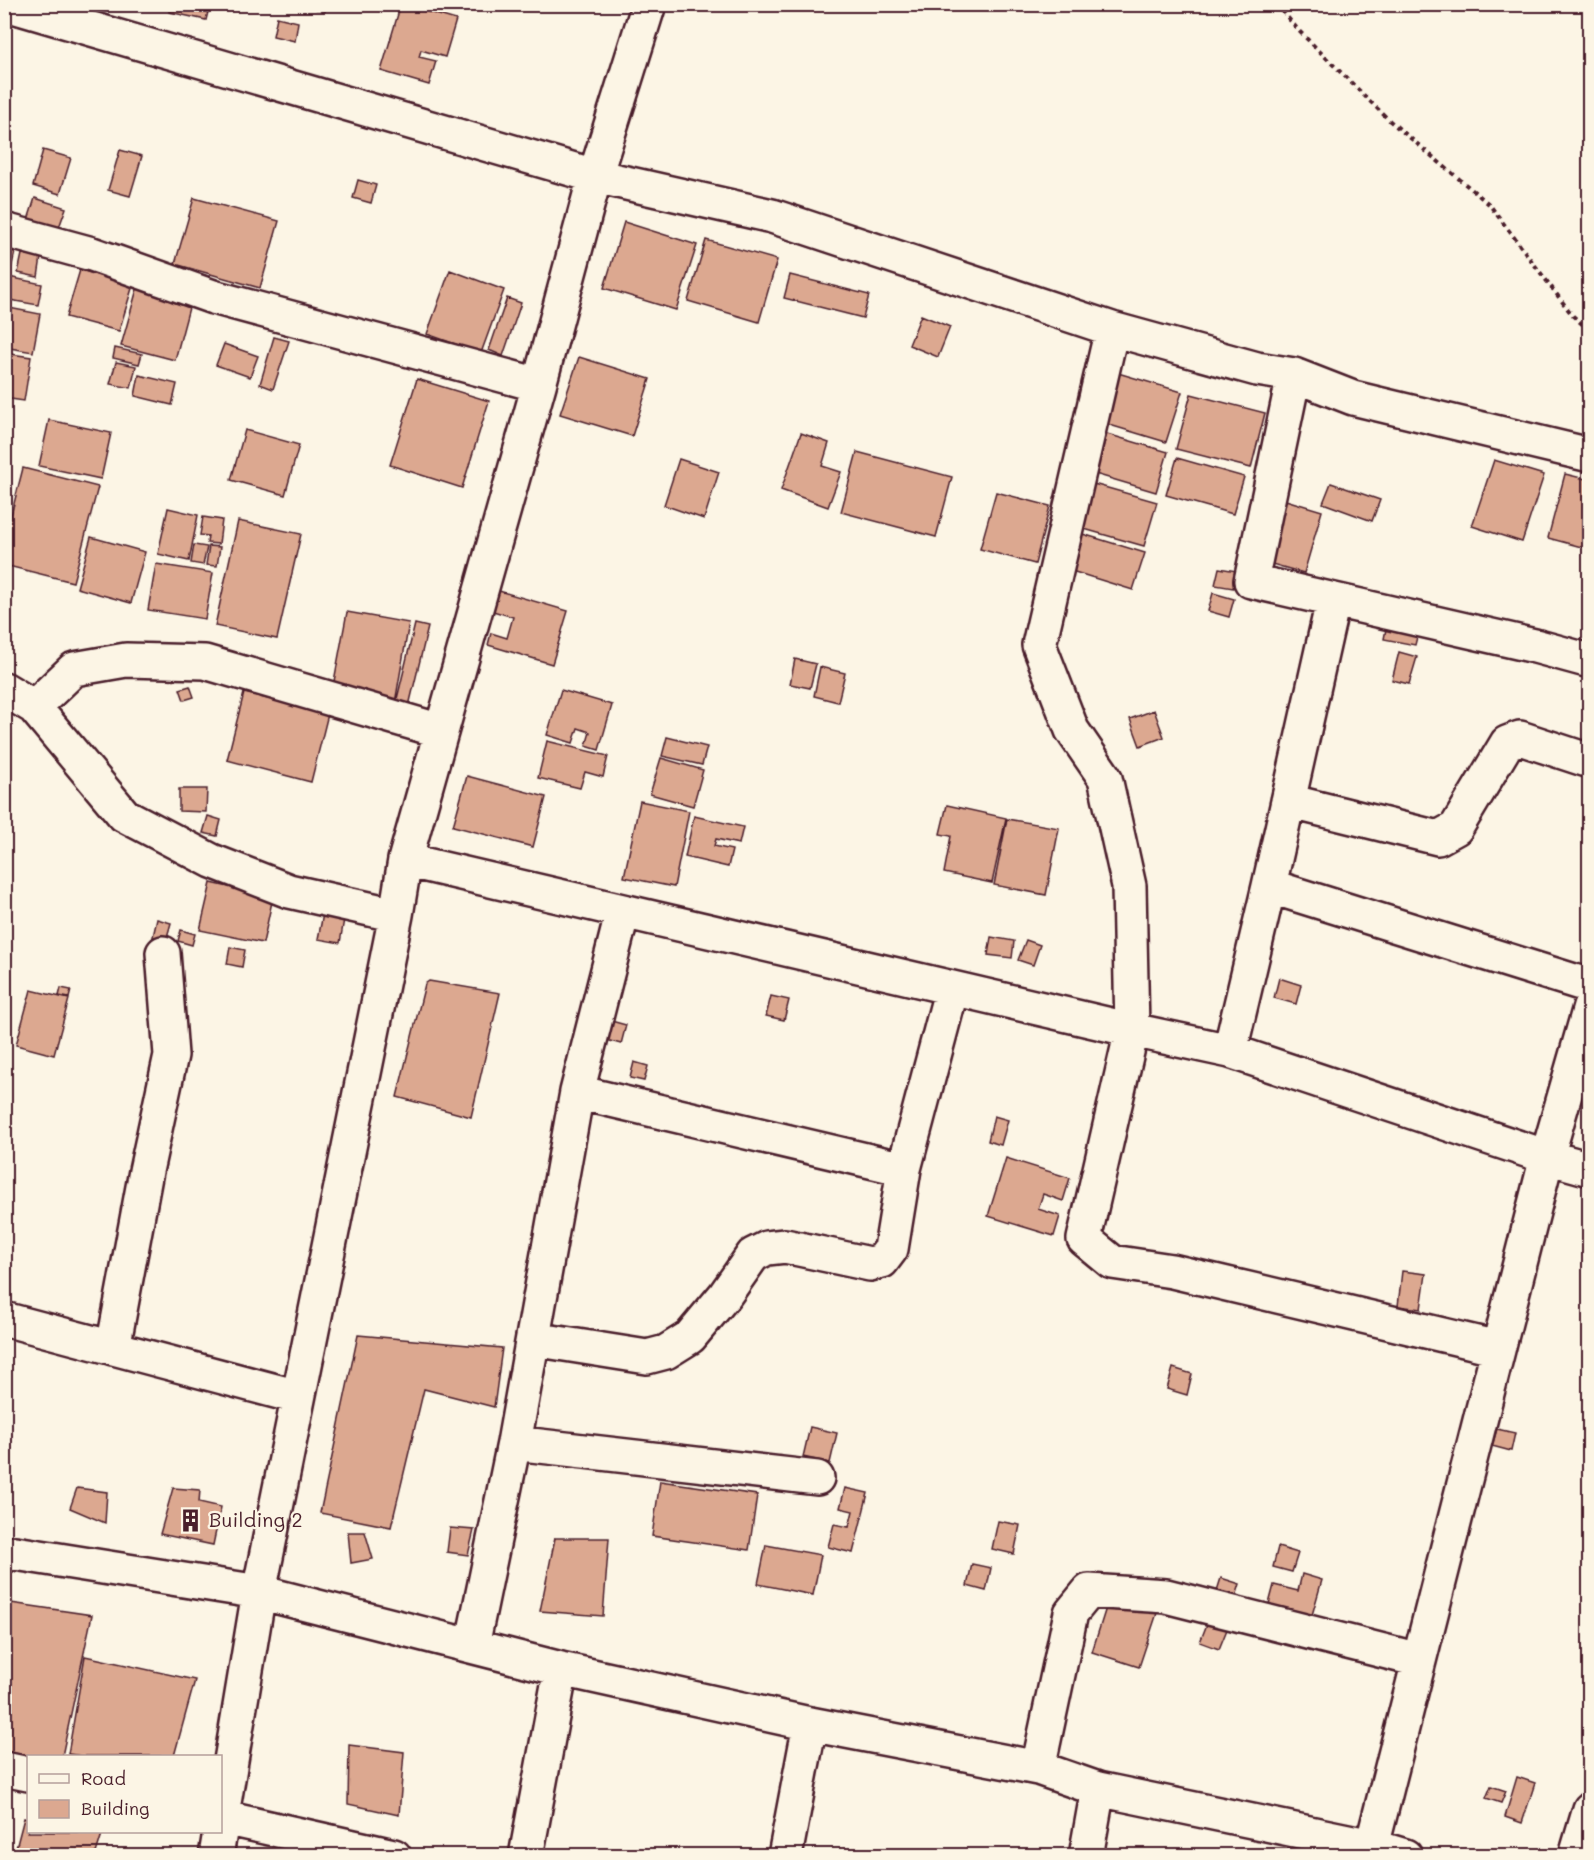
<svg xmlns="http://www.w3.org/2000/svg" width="1594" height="1860" font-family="Mali,sans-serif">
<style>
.building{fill:#dca890;stroke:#4a1f2b;stroke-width:1.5}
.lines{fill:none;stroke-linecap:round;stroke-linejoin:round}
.minor-casing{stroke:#4a1f2b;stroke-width:38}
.path{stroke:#4a1f2b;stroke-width:4;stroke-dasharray:4.5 4.5;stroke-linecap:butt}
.minor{stroke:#fcf5e5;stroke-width:33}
.labels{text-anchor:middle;stroke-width:4.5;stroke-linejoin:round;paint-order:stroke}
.poi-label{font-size:20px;fill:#4a1f2b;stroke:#fcf5e5;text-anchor:start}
</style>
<rect width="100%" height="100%" fill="#fcf5e5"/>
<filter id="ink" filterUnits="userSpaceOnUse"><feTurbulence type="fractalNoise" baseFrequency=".0167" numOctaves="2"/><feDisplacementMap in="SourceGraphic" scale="12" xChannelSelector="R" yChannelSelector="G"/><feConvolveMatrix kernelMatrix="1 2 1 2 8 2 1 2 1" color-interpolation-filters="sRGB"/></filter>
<g filter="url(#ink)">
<path class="building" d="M171,4H210L206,20L169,12Z
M306,4H326L325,11L306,6Z
M401,4L456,20L445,57L421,50L419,57L436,61L429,85L381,71Z
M277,17L298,22L295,41L273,36Z
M43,150L71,158L60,194L33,186Z
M120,150L142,156L130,196L108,190Z
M358,180L376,185L371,203L353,198Z
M35,198L66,208L58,230L28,220Z
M194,198L279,221L260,288L175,264Z
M624,222L697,245L676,310L604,288Z
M706,240L777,260L759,322L688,301Z
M4,250L15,252L11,269L4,268Z
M22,254L41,257L38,277L18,273Z
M80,270L133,285L119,331L66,317Z
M450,270L504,290L481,353L427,334Z
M790,275L869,295L863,318L784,298Z
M4,276L42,284L38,305L4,299Z
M137,289L190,304L175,360L121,346Z
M507,298L521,303L503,356L489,350Z
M4,307L40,314L33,352L4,347Z
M921,315L950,327L938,357L909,345Z
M274,337L289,341L273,389L260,384Z
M224,344L258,356L250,377L216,365Z
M115,348L142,354L139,364L113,358Z
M4,353L31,357L24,401L4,398Z
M579,357L650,379L632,436L560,414Z
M116,362L136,366L131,388L110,384Z
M1118,373L1182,392L1166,442L1103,423Z
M139,375L177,384L172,405L135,396Z
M417,379L489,401L462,488L390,465Z
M1191,394L1265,413L1251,468L1176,449Z
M49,420L111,433L101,479L39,466Z
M245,430L299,445L285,495L231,480Z
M801,433L829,443L822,466L841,472L828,507L781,490Z
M1107,434L1168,452L1156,492L1095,474Z
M857,452L952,477L936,537L841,512Z
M4,458L10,460L4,481Z
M1177,458L1244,477L1233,514L1166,495Z
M679,459L719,472L704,519L664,505Z
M1494,460L1544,475L1522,542L1472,526Z
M23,468L98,487L73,582L4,565V543Z
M1565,474L1590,480L1589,549L1548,538Z
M1090,483L1157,502L1144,546L1077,527Z
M1331,483L1380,500L1372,521L1323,503Z
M996,492L1050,506L1035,564L980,549Z
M1279,498L1322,511L1304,573L1261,561Z
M168,508L198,515L189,561L158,554Z
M203,517L222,520L219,544L207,543L208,536L200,535Z
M238,521L301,534L277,639L215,626Z
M1076,532L1145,553L1133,590L1065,569Z
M91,537L145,552L131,603L77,588Z
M194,545L207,547L203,565L191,563Z
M209,546L220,547L217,566L206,565Z
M156,564L213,573L205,619L148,610Z
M1219,568L1237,571L1233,588L1215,585Z
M499,591L568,611L552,664L488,645L491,633L507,638L513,617L493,611Z
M1213,593L1234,599L1229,617L1208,611Z
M347,612L409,623L395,703L332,692Z
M1388,619L1420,625L1415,645L1384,639Z
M415,624L428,627L409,706L396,703Z
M1399,652L1417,657L1409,684L1392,680Z
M795,659L816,664L810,688L790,684Z
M820,667L845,673L838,702L814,696Z
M190,686L194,697L184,700L180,689Z
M561,690L612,705L599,750L586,746L590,732L578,728L573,743L547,735Z
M244,693L328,714L311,782L227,760Z
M1154,710L1164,737L1140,746L1130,719Z
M667,737L707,747L702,765L662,756Z
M547,741L608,756L603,777L585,772L580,788L538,778Z
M661,758L703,770L693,806L650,794Z
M467,776L546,797L533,847L453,826Z
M179,789H207L206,812L179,811Z
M640,801L689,811L674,887L624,877Z
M947,805L1006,818L992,883L944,873L951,836L940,834Z
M208,816L221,820L217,836L203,833Z
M694,816L743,827L739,844L716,839L714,846L732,850L728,867L685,857Z
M1007,819L1059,828L1046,895L994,885Z
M211,883L273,897L263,943L200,930Z
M323,914L344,919L340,943L318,939Z
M157,919L171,923L165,944L152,941Z
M181,930L195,934L192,945L178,941Z
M991,937L1014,941L1012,958L988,955Z
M1026,940L1040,945L1033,965L1018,960Z
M230,947L245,950L242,967L227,964Z
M1279,978L1301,985L1296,1004L1274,998Z
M429,981L500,993L471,1117L397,1097L425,984Z
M61,988L71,990L69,998L59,996Z
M31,990L69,999L54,1055L16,1045Z
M771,996L789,1000L784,1020L766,1016Z
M604,1019L626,1025L621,1044L599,1038Z
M634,1062L648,1066L644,1081L630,1078Z
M994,1116L1008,1120L1001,1145L988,1141Z
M1006,1158L1070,1178L1063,1201L1043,1194L1038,1209L1060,1216L1054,1236L988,1216Z
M1402,1271L1426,1274L1421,1309L1398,1306Z
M358,1335L502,1348L494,1407L424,1389L391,1527L320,1513Z
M1173,1368L1192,1374L1187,1395L1167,1389Z
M810,1427L837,1433L830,1463L803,1457Z
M1497,1429L1515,1433L1511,1451L1492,1446Z
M660,1481L757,1495L749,1550L652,1536Z
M77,1488L107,1492L105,1523L70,1508Z
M173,1488L200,1490L199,1502L221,1507L213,1545L160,1534Z
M845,1488L868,1493L853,1553L828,1547L834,1524L849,1527L853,1511L840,1508Z
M998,1521L1020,1525L1014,1554L992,1549Z
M450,1528L474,1530L468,1555L447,1552Z
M348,1532H365L373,1559L351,1563Z
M555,1538H609L603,1616L540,1611Z
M766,1545L821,1555L813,1595L758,1584Z
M1278,1547L1298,1553L1292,1572L1273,1567Z
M972,1564L991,1568L986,1591L967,1586Z
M1302,1574L1322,1580L1312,1615L1269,1604L1274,1585L1298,1591Z
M1221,1578L1240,1584L1235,1600L1216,1594Z
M1110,1595L1158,1610L1139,1667L1092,1652Z
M4,1602L92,1615L62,1756H29L4,1751Z
M1209,1619L1228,1627L1219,1649L1200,1642Z
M85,1656L195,1680L174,1756H83L68,1754Z
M349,1745L404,1752L399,1815L348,1804Z
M1517,1777L1535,1783L1522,1823L1505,1817Z
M1491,1786L1506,1791L1501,1803L1486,1798Z
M24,1818L28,1819V1832H90L102,1834L96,1853L77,1856H14Z"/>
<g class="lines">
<defs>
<path id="minor" d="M6,4L595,176L772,216L1112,329L1257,369L1294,375L1353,398L1590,455
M4,230L92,254L213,297L539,385
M1112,329L1039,645L1072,730L1105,778L1129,886L1132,1030L1084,1239L1112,1262L1172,1271L1498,1348
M1294,375L1251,581L1535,646L1590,661
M4,689L34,707L124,815L212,861L289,891L396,915
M34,707L74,669L126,660L205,662L441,731
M1288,801L1438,838L1456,828L1507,743L1520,738L1590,761
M405,860L1132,1030L1230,1051L1547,1157L1590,1169
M1269,886L1590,986
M1230,1051L1269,886L1333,601
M577,1092L904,1169L952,988
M4,1319L298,1397
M533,1339L647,1357L666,1352L690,1337L725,1295L753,1255L767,1248L785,1246L870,1264L882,1261L891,1249L904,1169
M113,1348L146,1171L171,1055L163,953
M514,1443L817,1478
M4,1555L15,1553L259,1592L561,1669L810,1724L1038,1768L1098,1789L1372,1846L1405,1856
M472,1646L514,1443L577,1092L623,911
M1038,1768L1071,1613L1089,1591L1166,1596L1419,1660
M4,1769L28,1774
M220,1817L394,1856
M220,1827L259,1592L396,915L405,860L539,385L595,176L649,4
M216,1856L220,1832
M526,1856L561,1669
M785,1856L810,1724
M1086,1856L1098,1789
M1372,1856V1846L1547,1157L1590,1007
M1576,1856L1590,1809"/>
</defs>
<use href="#minor" class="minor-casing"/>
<path class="path" d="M1276,4L1300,32L1390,121L1489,204L1573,316L1590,331"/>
<use href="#minor" class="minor"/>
</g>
</g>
<defs>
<symbol id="building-bare" viewBox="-9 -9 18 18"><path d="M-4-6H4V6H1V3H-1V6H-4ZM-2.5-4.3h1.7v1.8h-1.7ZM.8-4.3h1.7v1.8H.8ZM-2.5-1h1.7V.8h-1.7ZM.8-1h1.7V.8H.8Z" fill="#4a1f2b" stroke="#fcf5e5" stroke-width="2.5" paint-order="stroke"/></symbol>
</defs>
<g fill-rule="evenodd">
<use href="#building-bare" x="174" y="1504" width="33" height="33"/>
</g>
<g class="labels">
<g class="poi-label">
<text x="209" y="1527">Building 2</text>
</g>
</g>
<rect width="1594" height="1860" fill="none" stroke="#fcf5e5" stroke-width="24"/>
<rect x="12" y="12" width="1570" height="1836" fill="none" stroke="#4a1f2b" stroke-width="2" filter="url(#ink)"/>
<rect x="27" y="1755" width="195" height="78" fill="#fcf5e5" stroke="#b59f9b" stroke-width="1.5"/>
<rect x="39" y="1774" width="30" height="9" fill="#fcf5e5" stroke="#b59f9b" stroke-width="1.5"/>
<text x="81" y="1785" font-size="18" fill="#4a1f2b">Road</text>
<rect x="39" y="1800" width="30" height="18" fill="#dca890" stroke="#b59f9b" stroke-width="1.5"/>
<text x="81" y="1815" font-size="18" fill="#4a1f2b">Building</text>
</svg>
